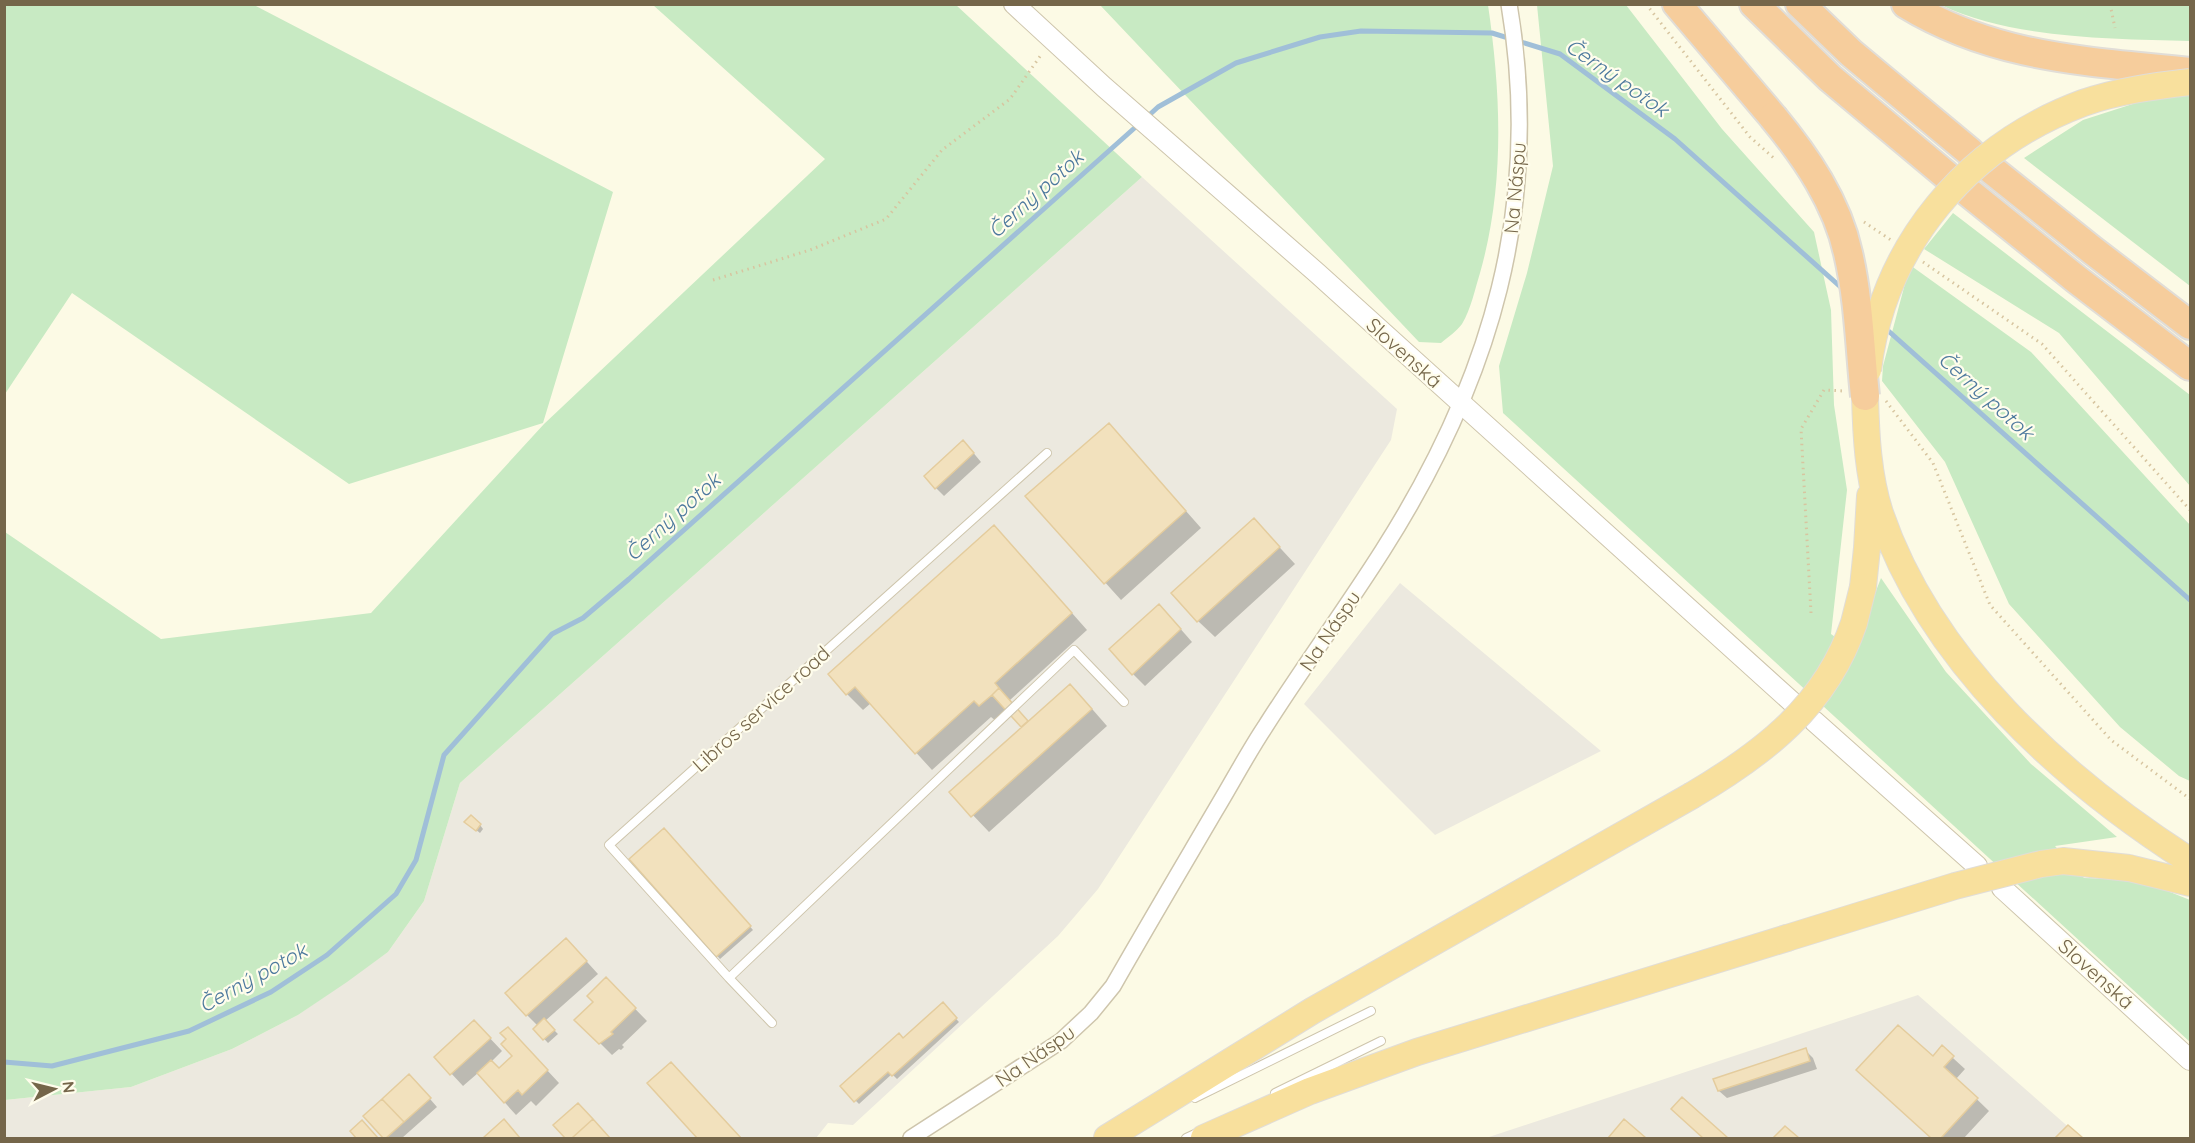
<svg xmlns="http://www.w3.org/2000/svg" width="2195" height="1143" font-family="Quicksand,sans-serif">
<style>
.industrial{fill:#ece9df}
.green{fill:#c8eac3}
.shadow{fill:#0003}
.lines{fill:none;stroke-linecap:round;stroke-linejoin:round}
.stream{stroke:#a0bfd8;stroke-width:5}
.building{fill:#f2e1bd;stroke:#e4cc9d;stroke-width:1.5}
.service-casing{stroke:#cec5ac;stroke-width:10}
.minor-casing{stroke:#cec5ac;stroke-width:18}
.tertiary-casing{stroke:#cec5ac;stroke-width:22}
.trunk-casing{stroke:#e1ddd7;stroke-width:28}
.motorway-casing{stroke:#e1ddd7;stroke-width:32}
.path{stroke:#d7c5a0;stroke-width:3;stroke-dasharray:1.5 4.5;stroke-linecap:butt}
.service{stroke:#fff;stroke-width:8}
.minor{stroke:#fff;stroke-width:15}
.tertiary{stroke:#fff;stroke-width:20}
.trunk{stroke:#f8e09d;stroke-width:26}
.motorway{stroke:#f6cd9c;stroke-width:28}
.trunk-bridge-casing{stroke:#e1ddd7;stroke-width:28;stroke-linecap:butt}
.motorway-bridge-casing{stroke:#e1ddd7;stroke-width:32;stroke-linecap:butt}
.trunk-bridge{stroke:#f8e09d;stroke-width:26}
.motorway-bridge{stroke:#f6cd9c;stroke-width:28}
.labels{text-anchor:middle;stroke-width:4.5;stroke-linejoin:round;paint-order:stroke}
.street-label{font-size:20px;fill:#75664a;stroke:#fffdec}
.water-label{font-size:21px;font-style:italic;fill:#4d799e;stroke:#fffdec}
</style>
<rect width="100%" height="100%" fill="#fcfae5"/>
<path class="industrial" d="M1142,177L1397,409L1391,440L1098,889L1058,936L853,1125L828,1123L816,1138H5V1100L131,1087L232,1049L298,1015L388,952L424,901L460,783Z
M1400,583L1601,751L1435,835L1304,704Z
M1918,995L2081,1138H1486L1616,1095Z"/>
<path class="green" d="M5,4L254,5L613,192L543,423L349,484L72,293L5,394Z
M653,5H956L1142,177L460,783L424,901L388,952L347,982L298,1015L232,1049L131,1087L5,1100V532L161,639L371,613L544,424L825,159Z
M1100,5H1488C1501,94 1505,185 1480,273C1475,289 1471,309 1462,324C1457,331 1448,337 1441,343L1419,342Z
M1537,5H1626L1722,129L1814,232L1831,310L1834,405L1847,490L1831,634L1853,650L1881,578L1946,672L2031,764L2117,837L2055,846L2084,878L2140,880L2190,900V1042L1503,413L1499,366L1527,273L1553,166Z
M1941,5H2190V41C2111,39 2013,39 1941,5Z
M2190,95V286L2024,158L2083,120L2142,101Z
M1953,213L2190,395V486L2059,333L1924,249Z
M1910,265L2031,352L2190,525V781L2179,776L2120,727L2009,604L1945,462L1882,381L1883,366Z"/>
<path class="shadow" d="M1125,442L1201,528L1121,600L1027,496Z
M971,450L981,462L944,496L936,488Z
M1270,537L1295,564L1215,637L1198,621Z
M1010,543L1087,630L1010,700L1029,723L1086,702L1107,726L989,832L951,792L1023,728L1008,711L996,721L991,717L932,770L871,703L863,710L847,694Z
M1171,618L1192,642L1145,686L1133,674Z
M470,825H480L483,829L480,833Z
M664,830L753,930L720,959L632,859Z
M578,952L598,974L545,1021L558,1034L548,1043L535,1029L538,1026L527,1015Z
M606,979L647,1021L622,1045L624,1047L621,1050L619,1049L612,1055L577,1020L595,1002Z
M943,1005L959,1022L897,1079L892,1074L859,1104L842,1087L903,1040Z
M486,1034L502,1051L491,1062L499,1070L514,1056L520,1041L559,1083L536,1106L531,1101L516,1115L478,1073L463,1086L436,1057Z
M1942,1048L1965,1069L1956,1079L1989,1111L1964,1138H1932L1870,1082L1933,1058Z
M1805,1050L1813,1058L1817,1069L1727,1098L1719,1091Z
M671,1064L739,1138H699L649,1083Z
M417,1084L437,1107L402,1138H385L365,1116Z
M578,1105L610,1138H568L555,1125Z"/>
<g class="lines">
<path class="stream" d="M1146,118L1158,107L1236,63L1320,37L1361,31L1492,33L1560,54L1675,139L1844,290
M1884,327L2190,600
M4,1062L52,1066L189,1031L271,992L327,955L396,894L416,860L444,755L552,634L583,618L629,579L1139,124"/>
</g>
<path class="building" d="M1109,423L1186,511L1104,584L1025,496Z
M963,440L974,453L935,489L924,476Z
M1254,518L1280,547L1197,622L1171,593Z
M994,525L1072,613L995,683L999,688L992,695L979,706L974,701L915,754L855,687L846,695L828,674Z
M1159,604L1181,629L1132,675L1109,649Z
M1070,684L1092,709L971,817L949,792Z
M999,688L1028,721L1021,727L992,695Z
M471,815L481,824L476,831L464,822Z
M664,828L751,926L716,957L629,859Z
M566,938L587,961L526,1016L505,993Z
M606,977L636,1008L611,1032L613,1034L599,1044L574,1020L593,1002L587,996Z
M943,1002L957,1018L892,1076L888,1072L854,1102L840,1086L899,1033L903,1038Z
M544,1018L555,1030L543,1040L533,1029Z
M474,1020L491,1038L450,1075L434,1057Z
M1898,1025L1933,1056L1942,1045L1954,1056L1944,1067L1978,1098L1941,1138H1931L1856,1070Z
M508,1027L548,1070L522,1095L518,1090L504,1103L477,1073L491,1060L499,1068L512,1056L501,1044L506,1039L500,1033Z
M1806,1048L1810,1061L1718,1091L1713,1079Z
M671,1062L741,1138H697L647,1083Z
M409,1074L431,1098L404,1122L382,1099Z
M1682,1097L1728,1138H1703L1671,1109Z
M382,1099L404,1122L386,1138H383L363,1116Z
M578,1103L593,1119L572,1138H565L553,1125Z
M504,1119L520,1138H483Z
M593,1119L610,1138H572Z
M1624,1119L1646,1138H1608Z
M362,1120L378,1138H356L350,1131Z
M2068,1125L2083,1138H2055Z
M1785,1126L1799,1138H1773Z"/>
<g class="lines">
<defs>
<path id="service" d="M729,978L609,845L1047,453
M772,1023L729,978L1074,650L1124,702
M1275,1093L1381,1041
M1195,1098L1371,1011
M1186,1138L1201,1131"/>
<path id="minor" d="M911,1138L1061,1041L1091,1013L1113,986C1146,928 1181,869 1215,811C1232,783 1247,754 1265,727C1303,667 1345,610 1383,550C1491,380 1543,205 1509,4"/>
<path id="tertiary" d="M1014,4L1104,87L1317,273L1792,702
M1814,721L1977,866
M2002,888L2190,1060"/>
<path id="trunk" d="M1865,396C1866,435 1868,476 1880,513C1931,662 2062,779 2190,861
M1863,587L1867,548L1870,496
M2129,868L2190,883
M1107,1138L1312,1011L1691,796
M1204,1138L1310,1091L1417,1052L1787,938"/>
<path id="motorway" d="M1677,4L1773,117
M1754,4L1830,78L1946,175
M1800,4L1851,53L1970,152
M1906,4C1996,59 2090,61 2190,72
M1992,170L2092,250L2190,325
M1968,192L2076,279L2190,366"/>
</defs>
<use href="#service" class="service-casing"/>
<use href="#minor" class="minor-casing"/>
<use href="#tertiary" class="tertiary-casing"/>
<use href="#trunk" class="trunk-casing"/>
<use href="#motorway" class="motorway-casing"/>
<path class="path" d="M1646,4L1750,137L1775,159
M2110,4L2115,28
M1864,222L1891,240
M1923,262L2042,344L2190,510
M713,280L810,250L886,219L942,150L1010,99L1041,55
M1886,401L1933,463L1990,605L2111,740L2190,799
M1811,613L1801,429L1824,390L1844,391"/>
<use href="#service" class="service"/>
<use href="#minor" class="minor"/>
<use href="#tertiary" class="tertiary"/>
<use href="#trunk" class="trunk"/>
<use href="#motorway" class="motorway"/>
<defs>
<path id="trunk-bridge" d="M1868,370C1883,245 1967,146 2083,103C2117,91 2155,86 2190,82
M1691,796C1764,753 1826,706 1854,623C1857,611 1860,599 1863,587
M1787,938L1955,886L2041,864L2063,861L2129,868"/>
<path id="motorway-bridge" d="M1773,117C1806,157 1837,202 1848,253C1859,300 1860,349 1865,396"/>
</defs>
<use href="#trunk-bridge" class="trunk-bridge-casing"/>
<use href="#motorway-bridge" class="motorway-bridge-casing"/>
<use href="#trunk-bridge" class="trunk-bridge"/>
<use href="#motorway-bridge" class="motorway-bridge"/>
</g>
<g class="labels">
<g class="street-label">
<text transform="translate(1515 188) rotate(-85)" y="7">Na Náspu</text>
<text transform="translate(1404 353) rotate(42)" y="7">Slovenská</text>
<text transform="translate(1330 631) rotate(-56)" y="7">Na Náspu</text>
<text transform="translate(761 709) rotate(-42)" y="7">Libros service road</text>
<text transform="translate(2096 974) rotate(42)" y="7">Slovenská</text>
<text transform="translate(1035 1056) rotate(-35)" y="7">Na Náspu</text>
</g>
<g class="water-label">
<text transform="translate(1617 78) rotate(35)" y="7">Černý potok</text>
<text transform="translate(1036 194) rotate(-42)" y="7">Černý potok</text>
<text transform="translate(1986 396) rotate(42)" y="7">Černý potok</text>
<text transform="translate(673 517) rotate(-42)" y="7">Černý potok</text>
<text transform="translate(253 978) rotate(-29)" y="7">Černý potok</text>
</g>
</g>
<rect width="2195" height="1143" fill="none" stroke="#75664a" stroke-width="12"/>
<g transform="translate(54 1089) rotate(83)" stroke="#fffdec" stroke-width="4.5" paint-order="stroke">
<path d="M0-4.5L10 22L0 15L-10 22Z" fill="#75664a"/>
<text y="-9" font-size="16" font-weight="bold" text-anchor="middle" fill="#75664a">N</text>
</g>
</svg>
